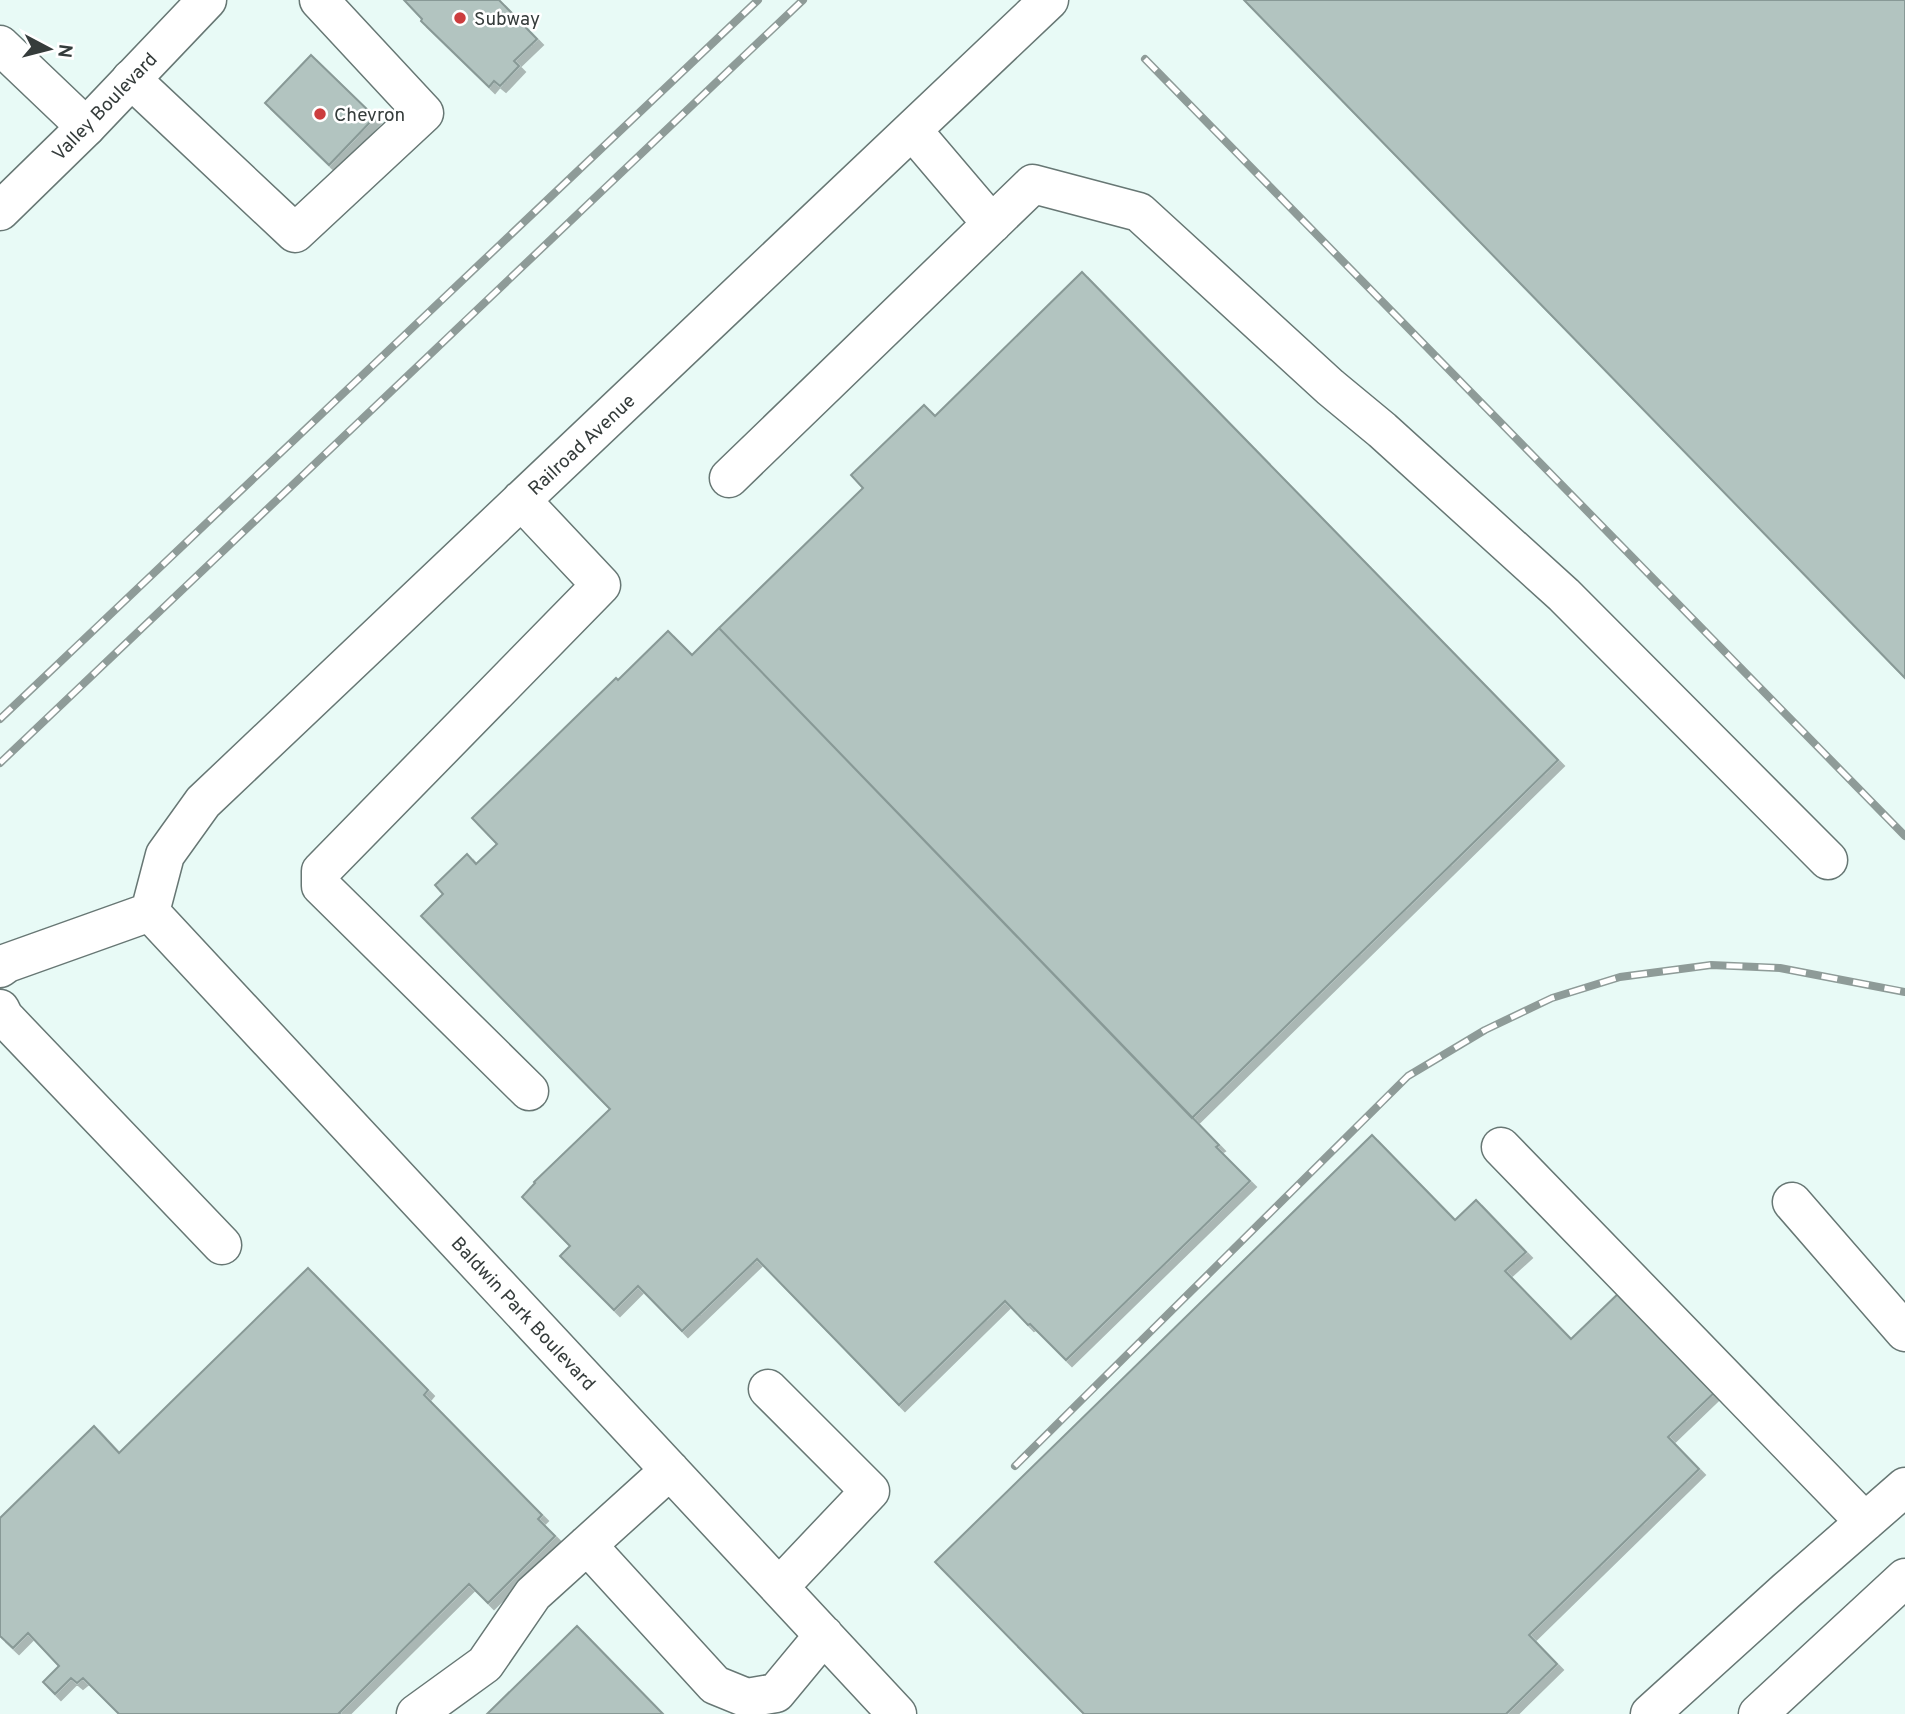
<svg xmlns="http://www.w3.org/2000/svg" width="1905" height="1714" font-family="Overpass,sans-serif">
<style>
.building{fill:#b2c4c0;stroke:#889996;stroke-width:2;filter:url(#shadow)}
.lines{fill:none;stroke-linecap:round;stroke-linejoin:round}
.minor-casing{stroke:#677774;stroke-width:41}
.major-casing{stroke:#677774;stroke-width:41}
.minor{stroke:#fff;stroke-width:38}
.major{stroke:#fff;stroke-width:38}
.rail-casing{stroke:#8e9b98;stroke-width:8}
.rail{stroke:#fff;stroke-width:5;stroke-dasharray:16;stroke-linecap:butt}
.poi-dot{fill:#cc3d3e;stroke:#fff;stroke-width:2.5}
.labels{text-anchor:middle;stroke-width:5;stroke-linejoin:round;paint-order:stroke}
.poi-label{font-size:19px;fill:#353c3b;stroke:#fff;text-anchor:start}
.street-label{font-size:19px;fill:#353c3b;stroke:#fff}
</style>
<defs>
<filter id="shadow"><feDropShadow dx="6" dy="6" stdDeviation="0" flood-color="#0004"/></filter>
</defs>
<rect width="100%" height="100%" fill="#e8faf6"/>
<path class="building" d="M404,0H499L537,39L514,61L519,66L500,86L494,81L489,87L421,21L422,19Z
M1244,0H1905V678Z
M311,55L375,117L329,165L265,103Z
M1082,272L1558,760L1192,1118L719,628L863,488L851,475L924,405L935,416Z
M719,628L1219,1145L1216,1147L1250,1181L1066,1360L1030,1324L1028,1325L1005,1301L899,1405L757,1259L682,1331L638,1286L614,1310L560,1256L570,1246L522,1197L535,1183L534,1182L610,1109L421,916L443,894L435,885L467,854L476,864L497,844L472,818L616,678L618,680L668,631L692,655Z
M1372,1135L1455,1220L1476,1200L1526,1252L1505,1271L1571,1339L1622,1290L1718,1389L1668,1437L1699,1469L1529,1635L1557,1664L1506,1714H1084L935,1562Z
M308,1268L428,1390L424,1395L542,1515L538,1519L555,1536L488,1603L469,1584L339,1713L340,1714H119L83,1678L77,1683L71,1678L55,1694L43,1682L59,1666L28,1633L13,1648L0,1636V1518L94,1426L119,1453Z
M577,1626L663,1714H487Z"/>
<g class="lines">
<defs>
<path id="minor" d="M0,45L86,127
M131,79L295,233L424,113L319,0
M912,130L992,224
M729,478L1033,184L1139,212L1330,387L1382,430L1564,595L1828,860
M521,500L601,585L321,871V886L529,1091
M150,912L165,855L203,802L1049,0
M150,912L897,1714
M0,968L7,963L150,912
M0,1009L4,1017L222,1245
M1501,1147L1865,1522
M1792,1202L1905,1332
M768,1389L870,1491L779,1587
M587,1545L715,1685L747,1698L776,1693L824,1635
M416,1714L485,1664L533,1594L670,1470
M1650,1714L1787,1590L1905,1487
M1758,1714L1905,1578"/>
<path id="major" d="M0,211L86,127L207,0"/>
</defs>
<use href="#minor" class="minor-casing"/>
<use href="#major" class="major-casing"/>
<use href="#minor" class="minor"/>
<use href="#major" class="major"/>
<defs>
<path id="rail" d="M1145,59L1905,836
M0,719L758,0
M0,763L803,0
M1015,1466L1408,1076L1485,1030L1552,998L1620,977L1711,965L1780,968L1905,992"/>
</defs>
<use href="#rail" class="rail-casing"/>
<use href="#rail" class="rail"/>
</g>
<g class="poi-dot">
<circle cx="460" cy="18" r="7"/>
<circle cx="320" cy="114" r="7"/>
</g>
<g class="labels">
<g class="poi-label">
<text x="474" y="25">Subway</text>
<text x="334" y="121">Chevron</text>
</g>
<g class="street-label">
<text transform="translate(104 106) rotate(-46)" y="7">Valley Boulevard</text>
<text transform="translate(581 444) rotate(-43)" y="7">Railroad Avenue</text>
<text transform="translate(524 1313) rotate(47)" y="7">Baldwin Park Boulevard</text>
</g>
</g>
<g transform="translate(49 49) rotate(97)" stroke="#ffffff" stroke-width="5" paint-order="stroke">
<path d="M0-5L12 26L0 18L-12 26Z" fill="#353c3b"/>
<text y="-10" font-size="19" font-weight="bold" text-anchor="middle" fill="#353c3b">N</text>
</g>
</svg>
